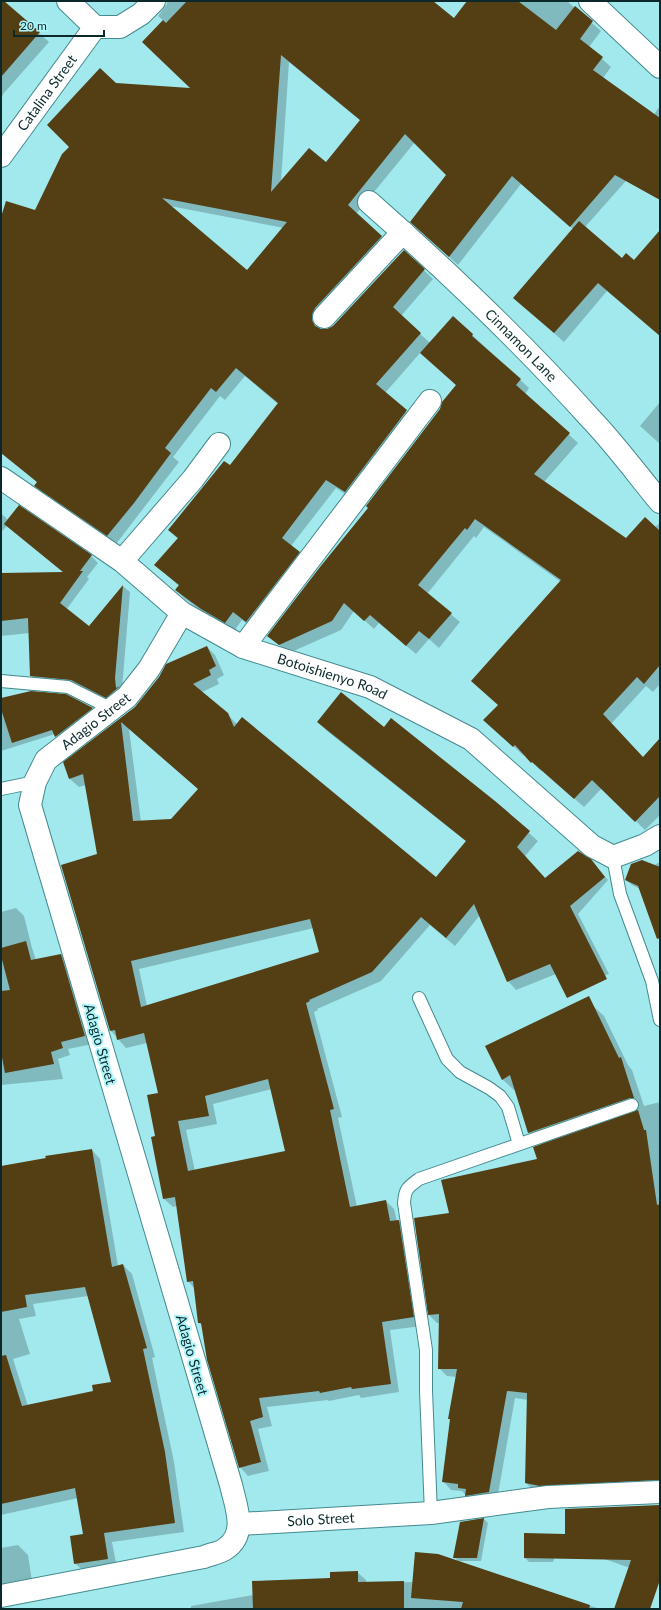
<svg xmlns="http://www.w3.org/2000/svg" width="661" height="1610" font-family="Lato,sans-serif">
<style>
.shadow{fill:#0003;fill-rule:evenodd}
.building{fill:#543e14;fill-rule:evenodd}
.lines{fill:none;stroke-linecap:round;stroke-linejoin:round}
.service-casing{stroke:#448a8f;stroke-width:14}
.minor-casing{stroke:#448a8f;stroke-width:24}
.service{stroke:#fff;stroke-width:12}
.minor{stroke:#fff;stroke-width:22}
.labels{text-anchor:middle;stroke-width:4;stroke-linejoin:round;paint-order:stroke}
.street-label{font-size:14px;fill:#0b292b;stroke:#aff6fb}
</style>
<rect width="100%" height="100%" fill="#a2e9ee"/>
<path class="shadow" d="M1,1H3L49,42L4,93L1,98Z
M167,1H432L454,20L468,1H567L601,31L589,47L611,67L603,78L654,115L658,108L660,109V146L633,173L585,227L622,259L634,261L660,231V336L607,291L564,342L514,298L573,229L521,184L458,265L420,230L447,175L415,142L356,214L390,245L320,324V330H328L333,327L404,251L433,279L401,316L430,343L454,318L529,388L525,394L578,443L544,482L626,540L655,527L660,523V684L653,692L646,686L611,724L643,758L660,739V815L645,830L602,788L584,807L542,770L541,771L524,754L523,755L494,729L499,705L561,582L484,527L476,538L474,536L427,594L460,622L439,648L429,639L416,654L379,623L374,629L354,611L341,630L289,653L268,636L369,508L457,386L421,352L385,393L415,420L354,500L336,488L291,546L308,561L255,630L242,620L234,631L211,618L185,599L176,590L179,586L156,565L178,539L169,530L230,467L278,404L245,376L225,400L220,396L173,457L179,462L116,544L44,494L36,486L38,483L1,451V220L35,212L70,147L116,84L192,89L164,21L158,16L167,4ZM289,62L361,121L326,164L281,182ZM170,206L279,227L283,228L248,272Z
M660,402V444L640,426Z
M1,513L8,520L91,556L98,563L87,577L89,579L66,610L90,628L123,586L130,592L122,689L113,704L38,683L31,676L30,633L1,636V574L64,573L7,526L1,532Z
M207,647L215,655L224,675L217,679L219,684L202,692L227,714L237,724L436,879L467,842L327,731L318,722L385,728L494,802L538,841L525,856L546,879L590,860L608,880L578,914L609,974L568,989L556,974L516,990L508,981L480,915L455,946L430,925L381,981L317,1009L318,1010L314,1012L342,1117L338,1118L357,1207L386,1201L394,1209L397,1221H399L407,1230L422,1326L390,1330L399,1392L361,1398L359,1395L329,1401L328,1400L267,1407L272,1426L258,1429L269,1471L248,1476L240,1467L203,1326L199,1323L195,1289L188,1281L177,1206L173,1207L164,1199L156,1137L159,1094L147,1043L126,1048L111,1031L99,855L86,785L79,787L70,779L64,763L136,707ZM129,729L199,789L171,820L141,822ZM314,928L321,952L147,1006L139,969ZM272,1089L286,1152L195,1171L186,1130L217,1124L213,1104Z
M1,699L92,709L96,712L59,741L55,734L1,751Z
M660,862V902L640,889L632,885L626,880Z
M16,908L24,916L32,948L36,960L61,955L69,963L93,1044L68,1049L70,1055L58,1059L63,1079L1,1085V912Z
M592,1005L604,1016L628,1065L632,1070L644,1106L660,1102V1488L534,1491L526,1483L528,1400L515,1398L497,1500L474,1503L462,1491L451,1490L443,1481L451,1421L449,1418L457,1377L447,1376L439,1368L440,1323H437L429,1315L450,1214L538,1160L542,1145L529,1133L516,1090H514L502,1079Z
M92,1150L100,1159L118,1266L123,1265L132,1274L155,1357L152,1358L174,1462L184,1532L112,1542L117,1568L84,1572L75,1563L84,1535L78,1498L1,1515V1167ZM88,1296L112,1382L94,1392L28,1406L13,1359L30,1354L19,1319L36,1316L33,1304Z
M660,1506V1579L635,1567H627L574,1548Z
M484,1519L488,1523L481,1561H458L454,1557L461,1523Z
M525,1534L563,1539L553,1562H529L525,1558Z
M18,1545L28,1555L32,1581L1,1595V1548Z
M438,1555L600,1609H191V1606L253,1595L357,1572L366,1580V1583L414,1582Z"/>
<path class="building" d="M1,1H4L40,32L1,77Z
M187,1H433L454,18L467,1H518L556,30L575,6L593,21L580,39L603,57L593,70L660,118V200L615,175L570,227L512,176L449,257L410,222L446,175L405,134L348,205L382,236L315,308L312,315V320L315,326L321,329H327L333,326L404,250L425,269L393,307L421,333L376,384L407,410L345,492L326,480L282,538L300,552L246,622L233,612L225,623L201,609L175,590L179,585L154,565L178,538L168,530L224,461L230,465L278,403L236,368L216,392L211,388L165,448L171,453L134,503L107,536L34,486L37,482L1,453V217L6,201L35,210L62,154L69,147L47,125L100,68L116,83L190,88L142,42L163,20L166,23ZM281,55L360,120L326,162L309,148L271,192ZM162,198L251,215L287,222L247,270Z
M579,221L622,258L626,253L634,260L660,230V336L598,283L554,333L513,298Z
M453,316L473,334L472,336L521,379L516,385L570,433L534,474L626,538L645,517L660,531V665L644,684L637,677L603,714L643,757L660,738V796L635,822L592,780L574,799L532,762L531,763L515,745L513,747L483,720L498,705L471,681L561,580L475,519L467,530L465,528L418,585L452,613L429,639L419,631L406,646L370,615L364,621L344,603L332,621L279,645L267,636L320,567L368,508L366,506L440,409L442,402L456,385L420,353Z
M19,505L92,555L80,571H83L60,603L89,626L123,585L115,678L116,688L120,686L106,698L71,680L30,676L28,618L1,621V573L63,572L4,524Z
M207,646L216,666L209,670L211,675L193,684L228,713L234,727L242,717L436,877L466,841L317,722L341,692L384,727L391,718L495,801L530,831L517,847L545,878L578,851L591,859L605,877L570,906L607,979L567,998L550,964L507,982L474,904L446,938L421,917L372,972L309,1000L310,1001L306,1003L334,1109L330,1110L350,1207L386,1200L390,1221L399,1220L414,1317L382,1322L391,1384L352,1389L351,1387L320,1393L319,1391L259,1398L263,1417L250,1421L261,1462L239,1468L207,1360L201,1323H198L193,1281L187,1282L175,1197L163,1199L151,1137L155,1136L147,1095L158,1093L144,1033L117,1040L115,1030L110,1031L61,865L97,854L83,774L69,779L63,762L135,707L159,677L166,664ZM121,722L198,789L171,819L133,821ZM310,919L319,952L141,1007L131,961ZM268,1079L285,1151L188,1171L178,1121L209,1116L205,1096Z
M31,691L66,694L93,708L55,737L52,730L12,743L1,709V698Z
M642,860L660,867V938L657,939L638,886L625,880L631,864Z
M26,941L31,960L61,954L85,1036L61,1042L63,1048L51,1052L54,1064L5,1073L1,1052V991L10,990L1,956V948Z
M589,996L619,1058L621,1057L634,1098H630L528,1133L510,1075L502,1080L485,1046Z
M638,1110L644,1130H646L657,1205L660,1204V1480L540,1486L525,1483L527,1393L507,1391L489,1492L465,1496L466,1489L458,1488V1484L442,1482L450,1419H448L457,1369H438L439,1314L428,1315L414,1218L449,1213L441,1180L537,1159L533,1147Z
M92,1149L112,1267L123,1264L147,1348L143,1349L165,1452L175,1523L104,1533L108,1559L74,1564L70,1536L83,1534L75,1488L1,1504V1356L6,1355L22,1406L93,1391L92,1385L111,1382L85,1287L25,1295L27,1307L1,1312V1166L46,1158L45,1156Z
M660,1505V1580L650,1609H614L631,1560L524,1558V1533L565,1534V1509Z
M484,1518L477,1558H453L460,1522Z
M415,1552L438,1554L590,1605L589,1609H461L463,1602L411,1598Z
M358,1571V1582L404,1581V1609H253L252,1581L330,1578V1572Z"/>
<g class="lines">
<defs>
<path id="service" d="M1,681L68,687L112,709
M1,789L35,782
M613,857L620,894L652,981L660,1020
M419,998L447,1059L460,1072L489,1088L500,1096L508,1107L519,1144
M431,1513L426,1391V1350L404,1203C405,1189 407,1188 419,1179L632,1105"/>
<g id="minor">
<path d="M68,1L95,27"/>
<path d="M590,1L660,67"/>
<path id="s1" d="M1,156L95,27H120L141,14L154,1"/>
<path id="s2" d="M369,202C446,270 521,341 590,418C615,444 637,474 660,502"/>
<path d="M324,317L403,232"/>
<path id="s3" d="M1,478L122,561L182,613L243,647L370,687L471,739L592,846L613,857L645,845L660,836"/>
<path d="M122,561L193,479L219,444"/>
<path d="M243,647L430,401"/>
<path id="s4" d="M240,1524L431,1513L548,1497L660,1492"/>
<path id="s5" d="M1,1596L204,1557C211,1554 220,1553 225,1549C248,1534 236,1507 231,1485L30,805L35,782L46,760L127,697L149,669L182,613"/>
</g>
</defs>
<use href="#service" class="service-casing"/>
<use href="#minor" class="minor-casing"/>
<use href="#service" class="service"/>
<use href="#minor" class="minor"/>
</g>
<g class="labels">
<g class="street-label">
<text dy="5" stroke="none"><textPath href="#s1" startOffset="78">Catalina Street</textPath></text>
<text dy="5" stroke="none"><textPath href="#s2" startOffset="209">Cinnamon Lane</textPath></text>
<text dy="5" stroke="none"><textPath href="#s3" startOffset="390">Botoishienyo Road</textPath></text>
<text dy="5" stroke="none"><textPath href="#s5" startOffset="1119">Adagio Street</textPath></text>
<text transform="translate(100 1044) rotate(74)" y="5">Adagio Street</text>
<text transform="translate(192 1355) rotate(74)" y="5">Adagio Street</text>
<text dy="5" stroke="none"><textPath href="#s4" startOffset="81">Solo Street</textPath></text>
</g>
</g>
<rect width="661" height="1610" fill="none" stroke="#0b292b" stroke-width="4"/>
<path d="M14 30v6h90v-6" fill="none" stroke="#0b292b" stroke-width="2"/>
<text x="20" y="30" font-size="12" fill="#0b292b" stroke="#aff6fb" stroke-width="3" paint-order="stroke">20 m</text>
</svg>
